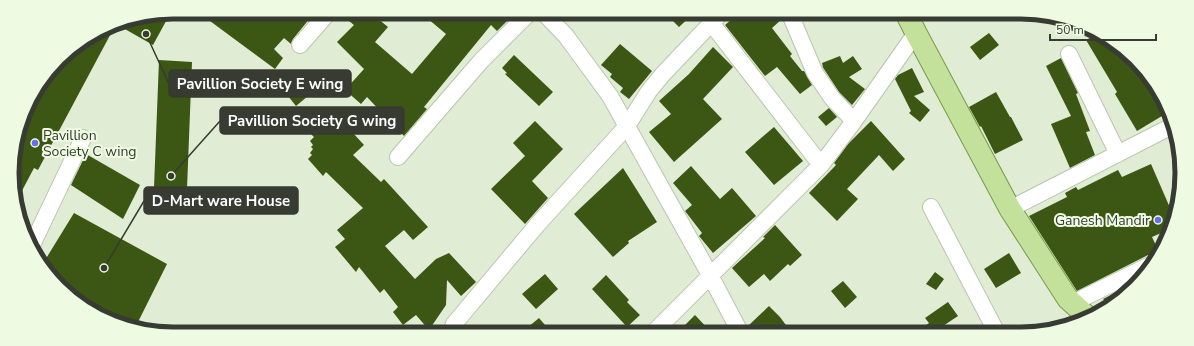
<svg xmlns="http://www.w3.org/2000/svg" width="1194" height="346" font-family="'Nunito Sans',sans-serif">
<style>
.building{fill:#3c5614}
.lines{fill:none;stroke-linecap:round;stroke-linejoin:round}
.minor-casing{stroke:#bac5ae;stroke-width:18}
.major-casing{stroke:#789a4b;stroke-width:23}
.minor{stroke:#fff;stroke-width:16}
.major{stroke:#c3e19b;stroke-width:21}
.poi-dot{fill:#696ee7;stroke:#eefae2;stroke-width:1.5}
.labels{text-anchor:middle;stroke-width:4;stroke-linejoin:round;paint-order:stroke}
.poi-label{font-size:14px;fill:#373b32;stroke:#eefae2;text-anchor:start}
.rim{fill:none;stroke:#373b32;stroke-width:5}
.leader{fill:none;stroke:#373b32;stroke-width:1.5}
.callout-dot{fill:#373b32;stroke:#eefae2;stroke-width:1.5}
.callout{fill:#373b32;stroke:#373b32;stroke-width:1.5}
.callout-label{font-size:15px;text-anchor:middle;font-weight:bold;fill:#fff}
</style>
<rect width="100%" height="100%" fill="#e1ecd5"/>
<path class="building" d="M171,12L153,45L116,24L38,170L34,168L16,202L12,162L22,128L43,88L44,89L57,65L67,52L112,24Z
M216,12H315L293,39L291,44L284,38L274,49L283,58L275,69L210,21Z
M339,13H371L388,27L375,42L412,74L446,34L421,13H515L497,31L491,25L424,107L427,109L404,136L367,97L361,104L345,90L364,69L337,42L354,25Z
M666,14H693L679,27Z
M738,14H781L782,19L772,28L792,54L790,56L802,71H804L812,85L800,94L777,67L765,76L725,25Z
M989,33L999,45L980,60L970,47Z
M1097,34L1110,39L1142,71L1167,113L1137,131L1115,94L1117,92L1086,40Z
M620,44L652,71L629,99L620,92L623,88L610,77L612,74L601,65Z
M713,47L733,67L703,99L722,119L674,162L649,132L671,114L659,101L689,74Z
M514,55L553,92L539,106L505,74L507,73L502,68Z
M840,56L843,63L853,56L862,69L849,77L865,89L852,105L839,92L822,66L823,67L822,63Z
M1061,58L1078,93L1076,94L1090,131L1086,132L1095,155L1070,168L1051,124L1071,116L1046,66Z
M159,60L192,62L186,214L153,213Z
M912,68L924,92L914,96L930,110L920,122L909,113L911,111L895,79L898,75Z
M298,79H302L314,91L296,106L284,91Z
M996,92L1010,117H1011L1023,140L995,154L981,126L980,127L969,107Z
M829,108L837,117L826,126L818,117Z
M331,109L364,145L353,155L381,182L384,179L428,227L413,240L404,230L385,246L415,279L436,259L449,253L476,282L461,296L447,280L446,305L429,330L416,315L403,325L393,312L398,307L384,289L380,293L359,267L356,272L335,247L345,239L337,230L363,208L326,172L323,176L308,159L312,155L310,153L313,149L311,147L313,145L310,141L314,137L311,134L314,131L312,128Z
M535,121L563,149L532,181L548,198L525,224L491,189L525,156L513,143Z
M871,121L905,159L893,171L879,155L847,189L858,199L837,221L809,193L836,165L834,163L848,144Z
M774,127L803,161L774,185L745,152Z
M86,154L140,185L123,219L71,185Z
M1151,164L1174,217L1170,229L1152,237L1160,254L1158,257L1153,255H1148L1077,291L1029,216L1067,197L1065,193L1076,187L1078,190L1118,170L1122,177Z
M691,166L720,199L732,188L756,216L713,253L699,236L702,233L685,211L692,205L673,183Z
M623,168L657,222L628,241L629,243L613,257L574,214Z
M74,213L167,264L135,328L120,322L121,320L75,298L45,271L42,265Z
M775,225L802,255L790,266L788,264L770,281L764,274L749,287L732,268L765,238L763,237Z
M1009,253L1021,273L996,288L984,269Z
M935,272L944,279L936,290L926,284Z
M545,274L558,289L536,309L522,294Z
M606,275L629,300L627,302L640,315L627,327L592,289Z
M843,281L857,297L845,308L831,291Z
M1137,282L1127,294L1110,305L1103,299Z
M948,302L958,316L934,332H917L929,323L925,318Z
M769,306L780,317L791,332H749L748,326Z
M695,315L711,332H678Z
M539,318L551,332H522Z"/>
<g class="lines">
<defs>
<path id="minor" d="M544,13L566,36L610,96L710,275L740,332
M790,14L815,73L832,98L854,121
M712,24L821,165
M300,45L328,13
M1069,54L1118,154
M398,157L481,61L529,13
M931,207L997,333
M1010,209L1172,126
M32,245L83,138
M1073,303L1152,264
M451,332L454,324L537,225L627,126L649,91L663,74L720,14
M654,332L821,165L854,121L916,33"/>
<path id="major" d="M907,15L916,33L1010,209L1068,299L1089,318"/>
</defs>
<use href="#minor" class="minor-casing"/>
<use href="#major" class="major-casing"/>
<use href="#minor" class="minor"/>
<use href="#major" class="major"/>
</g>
<g class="poi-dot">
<circle cx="35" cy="143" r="4"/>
<circle cx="1158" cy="220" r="4"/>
</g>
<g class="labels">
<g class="poi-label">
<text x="43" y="140">Pavillion<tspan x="43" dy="16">Society C wing</tspan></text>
<text x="1150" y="225" text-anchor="end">Ganesh Mandir</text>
</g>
</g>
<path d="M0 0H1194V346H0ZM173 19H1021A154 154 0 0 1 1175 173V173A154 154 0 0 1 1021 327H173A154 154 0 0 1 19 173V173A154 154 0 0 1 173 19Z" fill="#eefae2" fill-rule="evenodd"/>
<path class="rim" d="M173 19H1021A154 154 0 0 1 1175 173V173A154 154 0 0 1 1021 327H173A154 154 0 0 1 19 173V173A154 154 0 0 1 173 19Z"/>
<path class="leader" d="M146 34L169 84M171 176L220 121M104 268L144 201"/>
<g class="callout-dot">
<circle cx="146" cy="34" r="4"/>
<circle cx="171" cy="176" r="4"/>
<circle cx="104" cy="268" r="4"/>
</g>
<g class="callout">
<rect x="169" y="70" width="182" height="27" rx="4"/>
<rect x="220" y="107" width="184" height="27" rx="4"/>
<rect x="144" y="187" width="154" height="27" rx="4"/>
</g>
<g class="callout-label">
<text x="260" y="89">Pavillion Society E wing</text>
<text x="312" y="126">Pavillion Society G wing</text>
<text x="221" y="206">D-Mart ware House</text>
</g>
<path d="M1050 34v6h106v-6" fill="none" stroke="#373b32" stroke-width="2"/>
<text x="1056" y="34" font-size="12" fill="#373b32" stroke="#eefae2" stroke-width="3" paint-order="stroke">50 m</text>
</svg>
